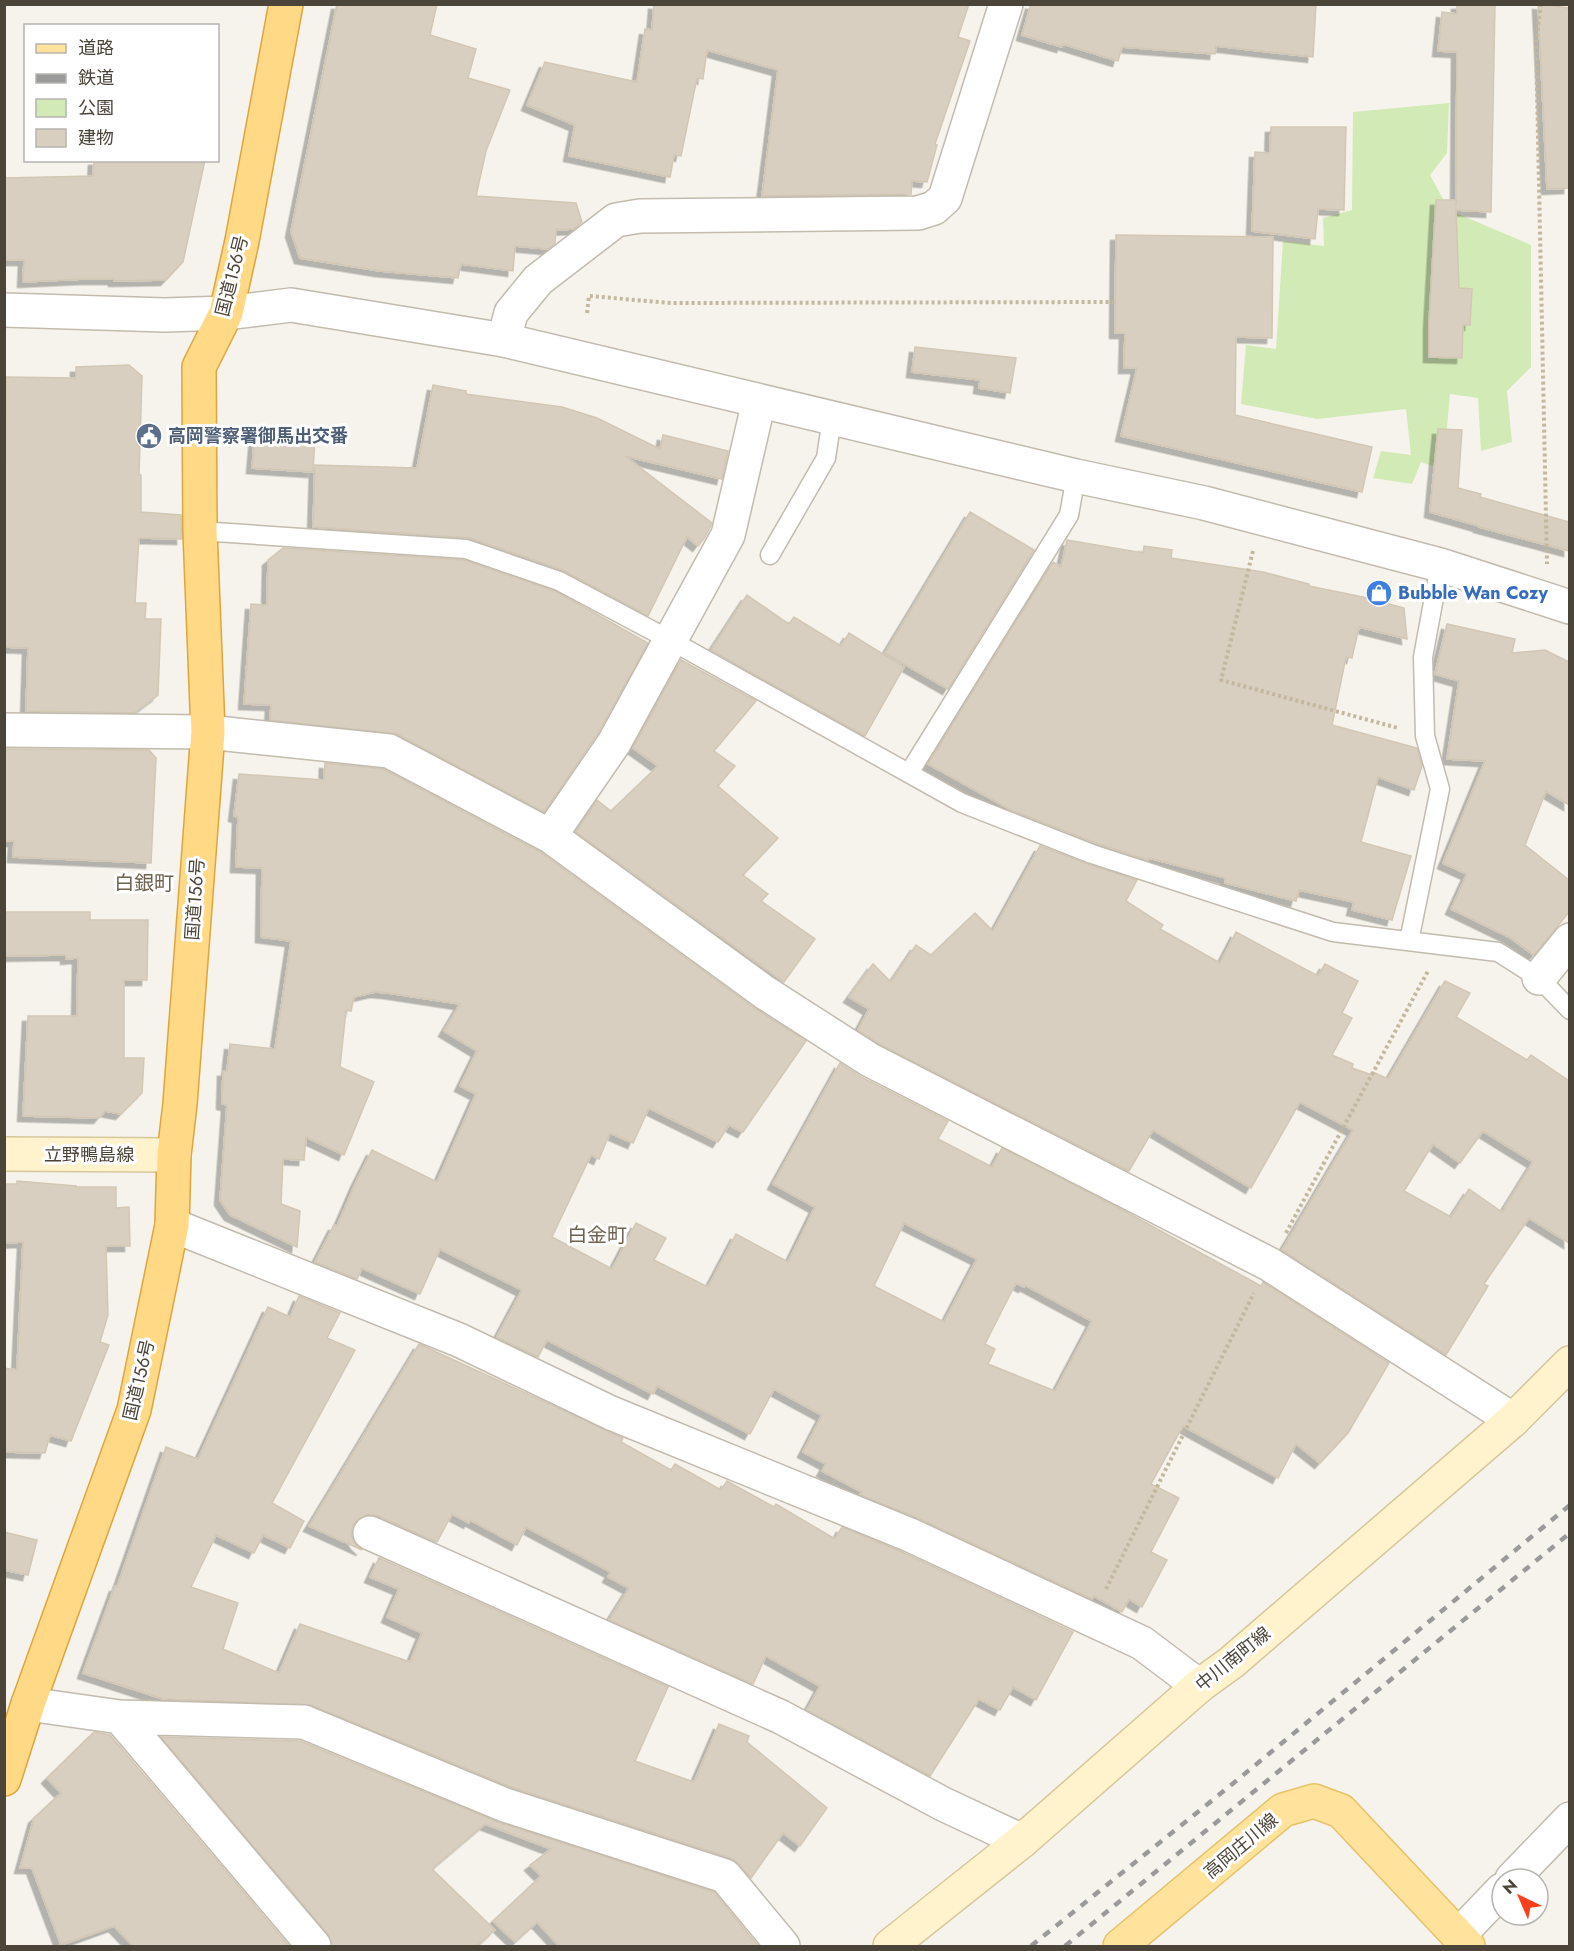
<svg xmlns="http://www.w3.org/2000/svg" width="1574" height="1951" font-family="Jost,'Noto Sans JP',sans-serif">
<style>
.green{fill:#d2eab5}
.building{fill:#d8cfc1;stroke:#d3c7b4;stroke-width:1.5;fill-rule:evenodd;filter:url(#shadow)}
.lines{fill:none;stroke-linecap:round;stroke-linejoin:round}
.service-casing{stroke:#c2bbae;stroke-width:21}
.minor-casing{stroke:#c2bbae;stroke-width:36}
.tertiary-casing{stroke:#c2bbae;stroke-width:36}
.secondary-casing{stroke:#d6c79b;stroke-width:36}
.primary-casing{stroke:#e6c16a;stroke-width:36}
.trunk-casing{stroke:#e0a43c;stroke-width:36}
.path{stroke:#c4b79f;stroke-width:4;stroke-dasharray:3 3;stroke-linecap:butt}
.service{stroke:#fff;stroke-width:18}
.minor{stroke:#fff;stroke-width:33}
.tertiary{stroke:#fff;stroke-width:33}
.secondary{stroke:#fff3cd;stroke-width:33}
.primary{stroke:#ffe39c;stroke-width:33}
.trunk{stroke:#ffd985;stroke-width:33}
.rail{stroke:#9a9a9a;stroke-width:4.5;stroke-dasharray:8 8;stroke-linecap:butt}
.labels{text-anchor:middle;stroke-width:6;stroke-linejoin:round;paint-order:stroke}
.street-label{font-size:18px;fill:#4b4439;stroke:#fff}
.service-label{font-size:18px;font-weight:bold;fill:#4e5e75;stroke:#fff;text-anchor:start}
.shop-label{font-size:18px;font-weight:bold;fill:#366cbe;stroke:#fff;text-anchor:start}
.neighbourhood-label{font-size:20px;fill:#6e6250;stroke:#fff}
</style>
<defs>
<filter id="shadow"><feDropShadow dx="-5.5" dy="5.5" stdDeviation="0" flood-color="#0004"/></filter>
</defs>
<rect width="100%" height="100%" fill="#f6f3ec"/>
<path class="green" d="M1449,103L1447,153L1430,175L1449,210L1531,245V367L1507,391L1512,442L1481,451L1478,398L1450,394L1443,470L1421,462L1412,484L1373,478L1381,451L1411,455L1406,409L1317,419L1241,404L1246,345L1276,349L1283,241L1324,246L1323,218L1352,210L1353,112Z"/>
<path class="building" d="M337,4H437L430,35L476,49L468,78L510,90L486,151L476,196L576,203L582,222L574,229L556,230L555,243L548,249L515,246L513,271L461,264L458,278L380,271L300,258L291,232Z
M654,4H969L958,37L970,41L935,144L937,145L927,182L912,181L911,194L762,196L778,70L707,50L703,79L697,78L681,156L674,155L670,177L569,156L575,125L527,105L545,62L637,82L645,29L652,30Z
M1031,4H1316L1313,57L1216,46L1215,54L1122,47L1118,61L1063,44L1062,47L1022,35Z
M1457,4H1495L1491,212L1456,210L1459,288L1472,289L1470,325H1463L1462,358L1429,357V323L1436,200H1456V206L1457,52L1438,51L1442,12L1457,14Z
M1538,4L1569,8V188L1547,189Z
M1271,127H1346L1344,210L1318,209L1315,239L1252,231L1255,152L1270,153Z
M94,160H205L183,262L166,280L114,281V279H85L23,282L24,260H4V178L93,176Z
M1116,235L1273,237L1272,338L1236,337L1235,415L1372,447L1362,492L1121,436L1137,368H1124L1125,333H1115Z
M915,347L1016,358L1010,393L979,388L980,380L912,372Z
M129,365L142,376L139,475H141V512L181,515L182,539L139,538L135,603H146L145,619H161L158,695L134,713L26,711L28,648L4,647L6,377L76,378V367Z
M433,385L466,391V394L562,407L597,418L660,449L663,435L728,451L722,479L625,456L712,523L705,537L698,546L687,537L648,616L563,570L470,538L313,527L315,465L417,468Z
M1438,429L1462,430L1458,488L1481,494L1480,497L1569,522V551L1479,527V526L1430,512Z
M255,433L315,437L313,472L252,468Z
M970,512L1034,550L948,689L885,653Z
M1067,540L1143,553L1144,546L1172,550L1171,558L1263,572L1309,584V586L1363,597L1404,608L1407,639L1359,627L1352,658L1346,657L1332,725L1417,748L1422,766L1414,790L1378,777L1361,842L1411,856L1392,920L1352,910L1354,902L1299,890L1296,901L1225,883L1226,878L1149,858L1148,860L1096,843L1013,811L928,764L1053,562L1061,567Z
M283,548L464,560L555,591L648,643L598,733L544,812L397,734L270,720L271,705L244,704L251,604L267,605L268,560Z
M747,595L789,624L794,617L841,646L849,633L904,667L865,736L711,650Z
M1447,624L1515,639L1512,653L1545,650L1569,662V805L1546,791L1525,845L1569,880V912L1534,955L1509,937L1451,909L1467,874L1443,863L1485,761L1447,759L1459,681L1435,674Z
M681,660L756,701L714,751L735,766L718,786L778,838L743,875L768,894L761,901L815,939L784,982L576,832L597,800L611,811L658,766L633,748Z
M4,749L149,750L156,758L151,863L13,857L14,841H4Z
M325,763L383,769L540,852L753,1007L806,1041L743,1132L729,1125L718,1142L649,1108L633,1143L610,1133L599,1159L591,1155L552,1237L612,1269L636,1223L666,1238L654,1260L708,1287L736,1234L788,1262L815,1207L773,1184L840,1063L861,1077L948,1121L938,1139L992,1167L1002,1148L1117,1207L1261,1286L1263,1282L1389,1363L1348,1433L1320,1463L1296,1444L1278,1478L1183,1426L1151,1484L1179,1498L1151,1552L1167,1560L1142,1607L1129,1599L1122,1612L1094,1596L1092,1599L918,1518L860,1495L862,1492L822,1471L826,1464L803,1452L822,1415L774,1389L750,1434L657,1386L653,1394L547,1340L538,1357L497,1337L522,1290L440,1249L420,1294L362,1268L357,1279L315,1262L334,1225L337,1226L356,1182L372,1150L437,1182L476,1094L460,1086L477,1051L444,1031L460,1004L388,993L375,992L354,997L351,1011L346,1010L340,1067L374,1082L344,1155L306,1137L304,1160L283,1159L281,1204L300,1211L297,1247L230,1215L220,1200L227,1105L222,1104L223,1071H227L230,1044L275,1049L291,941L261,937L262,868L236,867L238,817L234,816L239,774L324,780ZM904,1223L977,1259L944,1322L874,1286ZM1016,1283L1024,1287L1025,1285L1092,1321L1055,1391L988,1364L995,1349L985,1344Z
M1040,846L1088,864L1137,880L1126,901L1163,925L1160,929L1220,963L1236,932L1318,976L1325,964L1358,981L1342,1013L1352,1018L1332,1055L1353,1064L1352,1068L1372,1075L1373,1072L1388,1079L1445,981L1470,993L1456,1017L1527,1060L1531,1055L1569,1081V1243L1529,1218L1484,1284L1488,1286L1446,1355L1282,1250L1353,1130L1300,1102L1251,1188L1153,1130L1129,1171L879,1044L858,1030L869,1009L849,997L873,964L891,982L916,945L931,955L975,913L993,931ZM1483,1131L1533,1162L1502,1212L1469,1189L1451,1217L1404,1191L1433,1144L1460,1163Z
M4,912H90V920H148L147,980H124V1058H144L142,1093L121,1114L105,1111L99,1118L23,1116L28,1016H77L78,958L66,959V955L4,956Z
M17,1181L76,1186V1187H116V1208L129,1207L130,1246H106L108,1315L100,1342L109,1345L71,1441L50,1435L45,1453L4,1452V1368L17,1370L23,1242L4,1243V1184H17Z
M299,1296L340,1313L327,1338L355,1350L272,1503L304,1521L290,1548L263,1535L254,1553L216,1535L191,1587L238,1603L223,1649L279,1673L300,1624L410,1662L422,1633L387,1617L399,1589L370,1577L379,1558L668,1687L635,1761L694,1782L719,1724L749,1736L747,1742L827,1808L800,1846L783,1833L751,1878L739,1864L731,1858L511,1787L311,1705L163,1699L83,1673L115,1586L117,1587L166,1447L198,1459L268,1307L290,1317Z
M419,1344L623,1438L621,1442L671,1470L675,1464L721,1490L727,1481L774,1507L776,1504L835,1539L842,1527L902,1552L1073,1632L1036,1700L1013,1687L1000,1710L979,1699L930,1776L807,1710L820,1686L766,1656L753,1684L609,1620L629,1588L608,1577L611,1572L526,1527L517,1545L470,1520L469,1523L452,1514L437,1542L378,1516L368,1514L360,1518L353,1525L351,1534L355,1543L362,1550L309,1526Z
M4,1532L37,1540L28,1575L4,1570Z
M94,1732L110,1735L290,1947H134L114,1926L61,1945L32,1868H20L34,1818L61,1793L47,1778Z
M161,1737L300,1741L498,1822L714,1892L759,1947H560L537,1922L515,1942L493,1921L541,1876L530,1865L551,1849L485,1824L432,1869L495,1930L476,1947H332L328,1934Z"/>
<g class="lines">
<defs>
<path id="service" d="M200,531L466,549L559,581L670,640L962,803L1092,854L1333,932L1498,952L1539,978L1570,1010
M770,555L826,458L832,418
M909,773L1069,515L1076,476
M1409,941L1440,789L1425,736L1423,657L1440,565"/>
<path id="minor" d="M504,340L511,313L538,280L616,220L640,216L918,213L934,208L945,198L1006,4
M4,730L208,732L389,751L550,836L764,992L870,1060L1269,1264L1513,1420
M550,836L614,743L728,535L759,401
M1539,978L1570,940
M172,1225L459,1340L611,1413L910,1535L1142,1643L1199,1686
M370,1533L781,1717L943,1804L1022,1841
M28,1704L120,1717L314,1946
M120,1717L304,1722L505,1805L725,1876L783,1946
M1512,1879L1570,1819
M1458,1936L1502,1890"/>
<path id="tertiary" d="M4,310L165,315L226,313L291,305L504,340L1076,476L1204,503L1440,565L1570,607"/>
<path id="secondary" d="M4,1154L174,1155
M890,1946L1022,1841L1199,1686L1232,1662L1513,1420L1570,1363"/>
<path id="primary" d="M1120,1946L1283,1810L1314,1801L1341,1811L1468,1946"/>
<path id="trunk" d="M4,1779L28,1704L134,1410L172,1225L174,1155L180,1104L208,732L200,531L199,367L226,313L242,241L286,4"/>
</defs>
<use href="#service" class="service-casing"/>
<use href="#minor" class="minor-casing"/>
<use href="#tertiary" class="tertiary-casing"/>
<use href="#secondary" class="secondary-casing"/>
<use href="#primary" class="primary-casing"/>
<use href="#trunk" class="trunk-casing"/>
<path class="path" d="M1541,4L1536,42L1547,564
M587,313L589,296L671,303L1115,302
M1253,551L1221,680L1398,728
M1286,1233L1428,971
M1106,1589L1254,1293"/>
<use href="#service" class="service"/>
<use href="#minor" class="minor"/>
<use href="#tertiary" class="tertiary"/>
<use href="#secondary" class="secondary"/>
<use href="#primary" class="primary"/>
<use href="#trunk" class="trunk"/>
<path class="rail" d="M1031,1946L1230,1786L1570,1505
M1065,1946L1570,1533"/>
</g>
<defs>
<symbol id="civic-disc" viewBox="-11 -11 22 22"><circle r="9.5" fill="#5c6f8a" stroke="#fff"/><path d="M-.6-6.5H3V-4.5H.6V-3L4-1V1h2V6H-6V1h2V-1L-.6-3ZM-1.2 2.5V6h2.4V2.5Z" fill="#fff"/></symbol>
<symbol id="shop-disc" viewBox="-11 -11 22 22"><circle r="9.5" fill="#3f7fe0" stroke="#fff"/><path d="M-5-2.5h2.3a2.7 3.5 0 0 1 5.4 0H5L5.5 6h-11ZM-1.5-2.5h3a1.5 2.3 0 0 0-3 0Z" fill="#fff"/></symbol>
</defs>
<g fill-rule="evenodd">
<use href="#civic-disc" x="134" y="421" width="30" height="30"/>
<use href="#shop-disc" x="1364" y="578" width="30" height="30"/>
</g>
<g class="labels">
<g class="street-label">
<text transform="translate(232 276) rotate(-76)" y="6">国道156号</text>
<text transform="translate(195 899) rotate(-86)" y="6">国道156号</text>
<text x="89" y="1161">立野鴨島線</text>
<text transform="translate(139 1380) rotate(-77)" y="6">国道156号</text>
<text transform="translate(1233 1659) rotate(-39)" y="6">中川南町線</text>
<text transform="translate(1241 1846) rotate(-40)" y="6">高岡庄川線</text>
</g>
<g class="service-label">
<text x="168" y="442">高岡警察署御馬出交番</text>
</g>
<g class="shop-label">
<text x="1398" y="599">Bubble Wan Cozy</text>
</g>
<g class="neighbourhood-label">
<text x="144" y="890">白銀町</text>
<text x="597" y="1242">白金町</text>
</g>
</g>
<rect width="1574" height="1951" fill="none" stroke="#4b4439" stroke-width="12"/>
<rect x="24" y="24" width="195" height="138" fill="#ffffff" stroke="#b7b4b0" stroke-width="1.5"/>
<rect x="36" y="44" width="30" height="9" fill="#ffe39c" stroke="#b7b4b0" stroke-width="1.5"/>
<text x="78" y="54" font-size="18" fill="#4b4439">道路</text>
<rect x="36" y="74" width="30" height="9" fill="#9a9a9a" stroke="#b7b4b0" stroke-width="1.5"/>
<text x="78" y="84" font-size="18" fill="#4b4439">鉄道</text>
<rect x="36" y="99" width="30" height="18" fill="#d2eab5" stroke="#b7b4b0" stroke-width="1.5"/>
<text x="78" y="114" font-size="18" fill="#4b4439">公園</text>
<rect x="36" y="129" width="30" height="18" fill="#d8cfc1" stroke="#b7b4b0" stroke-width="1.5"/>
<text x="78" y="144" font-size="18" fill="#4b4439">建物</text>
<g transform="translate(1520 1897) rotate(316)"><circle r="28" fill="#ffffff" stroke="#b7b4b0" stroke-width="1.5"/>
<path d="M0-4.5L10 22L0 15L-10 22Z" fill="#fc3f1d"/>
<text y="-9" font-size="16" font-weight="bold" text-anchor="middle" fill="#4b4439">N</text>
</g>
</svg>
